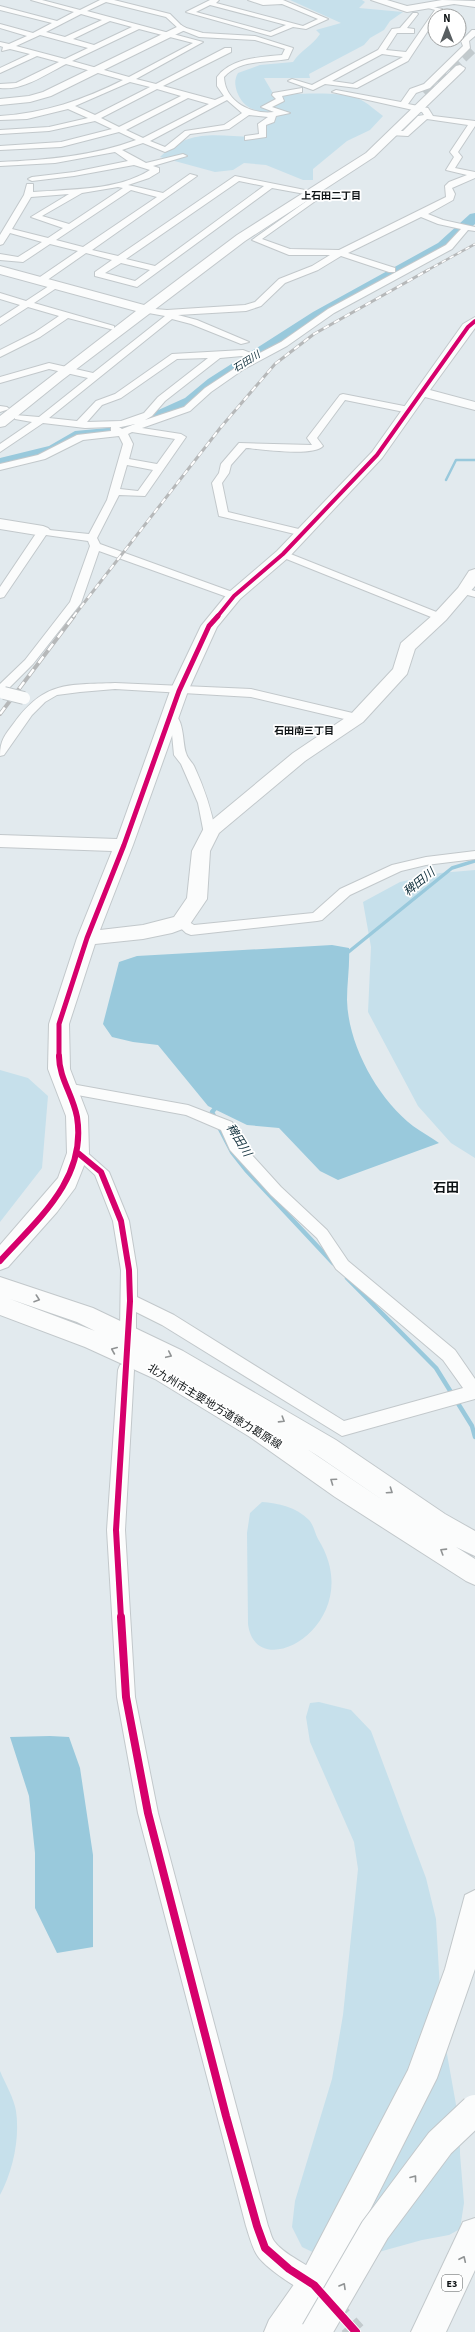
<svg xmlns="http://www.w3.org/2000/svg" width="475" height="2332" font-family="'Source Sans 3','Noto Sans JP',sans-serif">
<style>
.green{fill:#c6e0eb}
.water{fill:#99c9dc}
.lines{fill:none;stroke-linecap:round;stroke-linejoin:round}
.stream-far2{stroke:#99c9dc;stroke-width:2.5}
.stream-far1{stroke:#99c9dc;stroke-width:3.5}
.stream{stroke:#99c9dc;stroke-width:4.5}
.river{fill:#99c9dc;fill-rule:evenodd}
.street-tunnel{stroke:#c2cacd;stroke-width:20;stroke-dasharray:20 10;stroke-linecap:butt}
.secondary-tunnel{stroke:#c2cacd;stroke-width:12;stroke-dasharray:12 5.5;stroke-linecap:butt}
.street-casing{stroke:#c2c8cb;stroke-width:2}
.secondary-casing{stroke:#c2c8cb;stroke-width:2}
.primary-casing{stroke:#c2c8cb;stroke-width:2}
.highway-casing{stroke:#c2c8cb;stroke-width:2}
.street{fill:#fbfcfc;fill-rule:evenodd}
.secondary{fill:#fbfcfc;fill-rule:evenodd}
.primary{fill:#fbfcfc;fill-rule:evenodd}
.highway{fill:#fbfcfc;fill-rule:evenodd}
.rail-far2-casing{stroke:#b6b8b9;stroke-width:2.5}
.rail-far1-casing{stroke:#b6b8b9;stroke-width:3}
.rail-casing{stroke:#b6b8b9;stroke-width:4}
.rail-far2{stroke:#fff;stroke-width:1.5;stroke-dasharray:4.5;stroke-linecap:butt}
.rail-far1{stroke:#fff;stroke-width:2;stroke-dasharray:6;stroke-linecap:butt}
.rail{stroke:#fff;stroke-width:2.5;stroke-dasharray:8;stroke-linecap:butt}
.street-bridge-casing{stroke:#c2c8cb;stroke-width:14;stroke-linecap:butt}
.highway-bridge-casing{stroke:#c2c8cb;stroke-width:32;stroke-linecap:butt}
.street-bridge{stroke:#fbfcfc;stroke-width:12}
.highway-bridge{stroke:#fbfcfc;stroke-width:30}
.cycleway-far3-casing{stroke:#fff;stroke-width:5.5}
.cycleway-far2-casing{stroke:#fff;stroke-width:7}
.cycleway-far1-casing{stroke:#fff;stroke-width:9}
.cycleway-casing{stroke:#fff;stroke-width:10}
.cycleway-far3{stroke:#d6006c;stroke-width:4}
.cycleway-far2{stroke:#d6006c;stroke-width:5}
.cycleway-far1{stroke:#d6006c;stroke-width:6}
.cycleway{stroke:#d6006c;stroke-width:8}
.oneway{stroke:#909394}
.labels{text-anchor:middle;stroke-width:3.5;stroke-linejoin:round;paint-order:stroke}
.far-neighbourhood-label{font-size:10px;font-weight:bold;fill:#0e1315;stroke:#fff}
.far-water-label{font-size:10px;font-style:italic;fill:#11303c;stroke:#fff}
.shield{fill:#fff;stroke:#565a5b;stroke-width:1}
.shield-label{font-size:10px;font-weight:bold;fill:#0e1315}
.street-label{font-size:11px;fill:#0e1315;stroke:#fff}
.water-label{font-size:12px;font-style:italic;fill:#11303c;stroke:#fff}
.quarter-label{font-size:13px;font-weight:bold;fill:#0e1315;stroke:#fff}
</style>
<rect width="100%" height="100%" fill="#e2eaee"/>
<path class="green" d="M290,0H362L365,2L359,8L403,12L390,21L384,30L370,38L364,45L309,74L310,78H264L274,95C295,94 346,90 363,101C370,105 376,111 383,116L370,130L347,141L313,169V180H303L266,165L244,163L233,170L215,172L160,157C195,123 226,140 267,136L266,126L273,116C256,108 246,113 237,92C235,85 234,80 238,73L260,65L293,62C301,50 312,46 320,34L316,30L341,23Z
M475,870V1158L451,1143L418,1106L368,1012L371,947L363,902L400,882L440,873Z
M0,1070L28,1078L48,1096L42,1168L0,1222Z
M262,1502C278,1503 296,1507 309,1520C313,1524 315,1533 318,1539C370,1622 256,1688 248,1624L247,1533L250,1513Z
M319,1702L351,1710L371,1731L426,1878L436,1919L442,2026L460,2127V2154L464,2203L460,2229L449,2235L422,2240L368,2255L329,2260L302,2247L292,2227L295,2201L332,2079L343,2015L358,1869L354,1842L310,1742L306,1717L310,1703Z
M0,2071C5,2083 14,2098 16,2111C20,2138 13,2171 0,2195Z"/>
<path class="water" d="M332,945L349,948C350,965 347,983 347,1000C348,1045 378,1099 413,1126C421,1132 431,1137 439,1143L338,1180L320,1171L279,1128L247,1125L208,1106L158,1045L133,1042L112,1037L103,1024L119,962L137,956Z
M50,1736L69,1737L80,1768L93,1855V1947L57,1953L35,1908V1853L29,1796L10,1737Z"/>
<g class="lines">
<path class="stream-far2" d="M446,480L456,460H475"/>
<path class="stream-far1" d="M346,954L452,868L475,861"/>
<path class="stream" d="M215,1118L212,1112L218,1105
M218,1125L232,1152L247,1171L333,1263
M347,1278L436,1368L472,1426L475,1437"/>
<path class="river" d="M475,213V224L448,249L323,318L218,385L195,404L164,418L114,435L83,438L59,452L0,468V458L49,446L75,431L107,428L154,412L185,398L208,379L313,312L438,243L470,214Z"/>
<path class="street-tunnel" d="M329,2302L356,2332"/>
<path class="secondary-tunnel" d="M424,93L475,45"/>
<defs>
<path id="street" d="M31,0H42L80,10L100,0H114L170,14L183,27L203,33L255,36L293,48L288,59C266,63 240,59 224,77C225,102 252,115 274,112L261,107L276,99L272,95L273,93L302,88V92L282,96L284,101L272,107L290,113L276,116L274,122L266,125V137L245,140V136L259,134L258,124L268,117L249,115L229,129L190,134L174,148L165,152L143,143L122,150L146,163L183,154L187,156L153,166L159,168V172L149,178L128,185L163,193L190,174L197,176L92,250L118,256L235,176L305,190V194L272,188L137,287L95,276V272L112,260L86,253L43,283H37V279L78,251L50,244L23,262L0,260V254L18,257L42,242L10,233L3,244L0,245V235L24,195L27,184H33V192C70,189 117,191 150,170L134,165L74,176L32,181L28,179L32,177L74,172L128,161L115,152L55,163L0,166V162C46,160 93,156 136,140L119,132L61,147L0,150V146L61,142L112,129L95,121L49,131L0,134V130L49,127L88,118L68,109L27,119L0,120V116C45,113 83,100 123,80L66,64C46,74 23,91 0,88V84L16,83L59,62L37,56L0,73V68L30,54L10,49L2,51L3,47L0,46V42L9,44L27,36L0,28V24L33,33L52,23L0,10V6L57,21L74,12ZM106,2L166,17L179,29L199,37L255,40L285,49L282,55C260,57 231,58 217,77V86L224,96L215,100L163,86L231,52V48H225L156,84L136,79L203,42L87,11ZM81,14L102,20L65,37L46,32ZM110,21L132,27L94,45L73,39ZM139,29L193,43L129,77L72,61ZM40,35L88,48L65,59L16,46ZM130,82L150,87L95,115L75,106ZM157,89L181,96L119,127L101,118ZM188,98L209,104L143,138L126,130ZM227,100L242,113L224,125L185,131L165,147L150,141ZM239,181L264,186L155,266L126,259ZM118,187L123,188L69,224L42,216L82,193ZM131,190L157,197L83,247L56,240ZM69,194L31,217L63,228L48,238L12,229L31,197ZM121,263L150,270L135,281L105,273Z
M210,0H219L216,3L303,26L318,19L282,4L263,5L248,0H283L328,19L306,29L293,27L271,36L186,12ZM210,5L286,25L270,32L196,12Z
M425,5L442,9L438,16H435V20L408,61L357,88L325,84L313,90L288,81L292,79L312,85L378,50L392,29L400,28L413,13H417L418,14L407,28L414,29V33H397L386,50L406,52L435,10L425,7ZM382,54L403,57L353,84L332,81Z
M472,30H475V36L469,41L470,48L430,88L416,93L408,104L428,108L433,116L475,121V126L458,152L462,157L455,168L475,172V178L452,188L455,194L453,200L428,214L443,220L475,227V231L468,230L452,249L334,313L287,346L244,369L211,392L190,411L142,428L181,434L186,437L145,496L119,495L97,538L100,544L238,594V598H230L99,551L81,603L33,664L4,693L0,695V684L25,660L70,602L90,546L88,541L46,535L4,597L0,598V587L39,529L89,534L107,500L123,444L119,436L83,440L45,459L0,470V464L38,455L77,435L111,431V427L85,428L43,423L0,452V444L32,422L15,419V415L39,417L88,378L49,369L0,383V377L49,363L93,373L165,316L143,312V308L167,310L245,305L255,302L279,279L312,266L330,255H289L252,240L311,198L306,196V192H312L321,197L262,239L290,249L339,250L446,197L445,186L449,182L467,175L446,170L454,157L450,152L468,125L427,119L408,136L390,135V131H403L418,116L424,115L422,112L332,92L336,90L401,102L410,89L424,84L463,46L461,41ZM421,217L438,224L461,229L446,245L328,309L281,342L256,355L243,350L172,354L115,394L96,401L77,421L49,418L172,319L191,324L241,344L249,342L197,320L178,315L246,311L261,306L285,283L318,270L341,256L389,272H395V268L348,253ZM242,356L249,359L205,388L184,407L145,420L152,416L165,401L220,358ZM208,358L158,397L144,413L121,421L87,422L102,405L121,398L177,359ZM135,424L122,429L119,427H121ZM132,432L175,439L157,464L129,459L133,444L128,434ZM127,465L153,470L138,491L120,489Z
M55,282L58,283V287L34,303L114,326V330L68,318L40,337L0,357V350L34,333L59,316L28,307L0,325V318L20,305L0,299V293L26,301Z
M343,394L409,407L414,410L409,413L345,400L317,438L323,446C313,457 261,449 246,448L231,465L229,473L222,483L228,512L307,531V535L303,536L219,516L212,483L219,473L221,464L239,443L312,445L307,438L340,395Z
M0,406L7,407L9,409L0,412Z
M283,551L444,615L446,617L444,619H436L279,556L278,554Z
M464,588L475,591V597L460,593V589Z
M115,683L251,689L361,715L363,718L357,722L251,697L115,689L80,692L57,695L45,702L32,715L4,755L0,756C0,740 5,735 14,723C45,681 67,685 115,683Z
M170,712C185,716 182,742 186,753C187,758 192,762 194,766C205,790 211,808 216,834L214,837H206L204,834L198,803L181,764L174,755L172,734L164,716Z
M475,851V859L426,865L401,871L350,895L322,920L317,921L191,935L186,933L174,922L181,917L194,925L313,913L340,889L392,865L426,857Z
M66,1083L188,1105L232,1122L241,1143L281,1187L327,1230L348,1261L455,1350L475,1379V1399L342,1436L162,1325L136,1312V1329L134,1334L128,1336L122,1334L120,1329L121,1270L113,1221L95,1175L71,1153L73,1149L78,1147L83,1149L109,1172L129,1221L137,1270V1297L174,1315L344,1421L463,1388L443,1360L336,1269L317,1238L271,1195L230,1150L221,1130L186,1115L61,1092L59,1088L61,1084Z
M126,1363L132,1365L134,1370L125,1530L135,1697L158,1813L268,2226C270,2230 271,2237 274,2241C287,2259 317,2265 325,2285L322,2293L314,2296C299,2290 265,2268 257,2255C252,2247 249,2235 246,2226L138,1813L117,1697L107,1530L118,1370L120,1365Z"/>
<path id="secondary" d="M371,0H387L407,6L442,0L475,1V7L454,4L407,12Z
M181,25L186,28L185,30L51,96L30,102L0,105V99L29,96L43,92Z
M460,65L465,68L464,70L374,157L245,241L62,380L5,426L0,427V416L136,311L0,274V266L144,305L237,235L366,153L456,66Z
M475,317V328L430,390L475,402V410L425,397L382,458L289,557L240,599L217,627L188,691L133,845L100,930L143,925L174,917L187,898L192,851L205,826L293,753L351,714L393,669L401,643L434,614L458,588L469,571L475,569V586L446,620L415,649L407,674L363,722L305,761L219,833L210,851L207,899L188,927L172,933L143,939L95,944L69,1024L70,1069L88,1116L89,1153L75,1188L57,1212L8,1267L0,1270V1245L58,1178L67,1153L66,1116L48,1069L49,1024L77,938L112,851L0,847V835L117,839L170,691L201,626L228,593L277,551L372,452L463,324Z
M0,519L43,526L48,528L51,531L48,534L43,536L0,529Z
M475,1890V1969L437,2078L326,2297L301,2332H264L269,2320L302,2273L408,2070L445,1969L465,1895Z"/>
<path id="primary" d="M0,1277L93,1308L183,1351L336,1440L445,1514L475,1531V1556L456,1547L475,1559V1585L466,1581L335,1497L250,1437L155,1379L85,1347L0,1315ZM10,1299L77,1322L95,1331ZM307,1449L318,1456L387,1503Z"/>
<path id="highway" d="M475,2218V2270L446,2332H411L463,2222Z"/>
</defs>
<use href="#street" class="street-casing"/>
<use href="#secondary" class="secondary-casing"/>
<use href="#primary" class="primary-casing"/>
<use href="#highway" class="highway-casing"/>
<use href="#street" class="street"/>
<use href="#secondary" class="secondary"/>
<use href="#primary" class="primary"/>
<use href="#highway" class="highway"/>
<defs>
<path id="rail-far2" d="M426,271L475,244"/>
<path id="rail-far1" d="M73,617L221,427L275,364L314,334L428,270"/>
<path id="rail" d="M0,714L74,616"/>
</defs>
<use href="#rail-far2" class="rail-far2-casing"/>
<use href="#rail-far1" class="rail-far1-casing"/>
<use href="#rail" class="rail-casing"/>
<use href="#rail-far2" class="rail-far2"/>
<use href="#rail-far1" class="rail-far1"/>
<use href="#rail" class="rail"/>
<defs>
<path id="street-bridge" d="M4,693L24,698"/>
<path id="highway-bridge" d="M316,2332L375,2230L440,2143L475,2110"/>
</defs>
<use href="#street-bridge" class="street-bridge-casing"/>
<use href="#highway-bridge" class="highway-bridge-casing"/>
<use href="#street-bridge" class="street-bridge"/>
<use href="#highway-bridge" class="highway-bridge"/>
<defs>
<path id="cycleway-far3" d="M217,617L234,596L283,554L377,455L468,327L475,321"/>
<path id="cycleway-far2" d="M59,1057V1024L87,938L124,845L179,691L209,626L218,616"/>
<path id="cycleway-far1" d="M78,1153L101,1172L121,1221L129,1270L130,1301L116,1530L121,1618
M0,1261C38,1219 87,1179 77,1117C73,1095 59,1078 59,1056"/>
<path id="cycleway" d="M121,1617L126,1697L148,1813L226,2116L257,2226L265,2248L289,2269L314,2285L356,2332"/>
</defs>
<use href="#cycleway-far3" class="cycleway-far3-casing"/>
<use href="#cycleway-far2" class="cycleway-far2-casing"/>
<use href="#cycleway-far1" class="cycleway-far1-casing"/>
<use href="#cycleway" class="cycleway-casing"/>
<use href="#cycleway-far3" class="cycleway-far3"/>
<use href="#cycleway-far2" class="cycleway-far2"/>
<use href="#cycleway-far1" class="cycleway-far1"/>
<use href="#cycleway" class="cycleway"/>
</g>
<defs><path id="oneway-chevron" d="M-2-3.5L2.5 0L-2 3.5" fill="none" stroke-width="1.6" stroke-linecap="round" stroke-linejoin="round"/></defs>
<g class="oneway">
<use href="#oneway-chevron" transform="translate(37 1299) rotate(19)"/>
<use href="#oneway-chevron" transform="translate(114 1350) rotate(-157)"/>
<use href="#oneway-chevron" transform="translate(169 1355) rotate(25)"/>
<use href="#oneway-chevron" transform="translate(282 1420) rotate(32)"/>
<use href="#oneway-chevron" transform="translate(333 1481) rotate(-145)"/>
<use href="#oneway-chevron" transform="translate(390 1491) rotate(34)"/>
<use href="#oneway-chevron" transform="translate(443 1551) rotate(-148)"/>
<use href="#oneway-chevron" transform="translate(414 2178) rotate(-53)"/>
<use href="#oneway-chevron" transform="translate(463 2259) rotate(-65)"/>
<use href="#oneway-chevron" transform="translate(343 2286) rotate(-60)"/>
</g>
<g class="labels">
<g class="far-neighbourhood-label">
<text x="331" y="199">上石田二丁目</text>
<text x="304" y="734">石田南三丁目</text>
</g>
<g class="far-water-label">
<text transform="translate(246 361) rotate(-32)" y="4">石田川</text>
</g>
<rect class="shield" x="442" y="2275" width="20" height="16" rx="3"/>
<g class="shield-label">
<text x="452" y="2287">E3</text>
</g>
<g class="street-label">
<text transform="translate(215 1406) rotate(31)" y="4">北九州市主要地方道徳力葛原線</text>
</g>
<g class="water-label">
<text transform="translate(419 882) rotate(-39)" y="4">稗田川</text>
<text transform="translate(239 1140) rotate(58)" y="4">稗田川</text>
</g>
<g class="quarter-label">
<text x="446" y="1192">石田</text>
</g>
</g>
<g transform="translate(447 28)"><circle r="19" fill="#ffffff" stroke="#9fa1a1"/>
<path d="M0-3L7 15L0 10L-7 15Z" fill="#585e61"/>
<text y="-6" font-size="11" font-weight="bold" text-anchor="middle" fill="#0e1315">N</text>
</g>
</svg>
